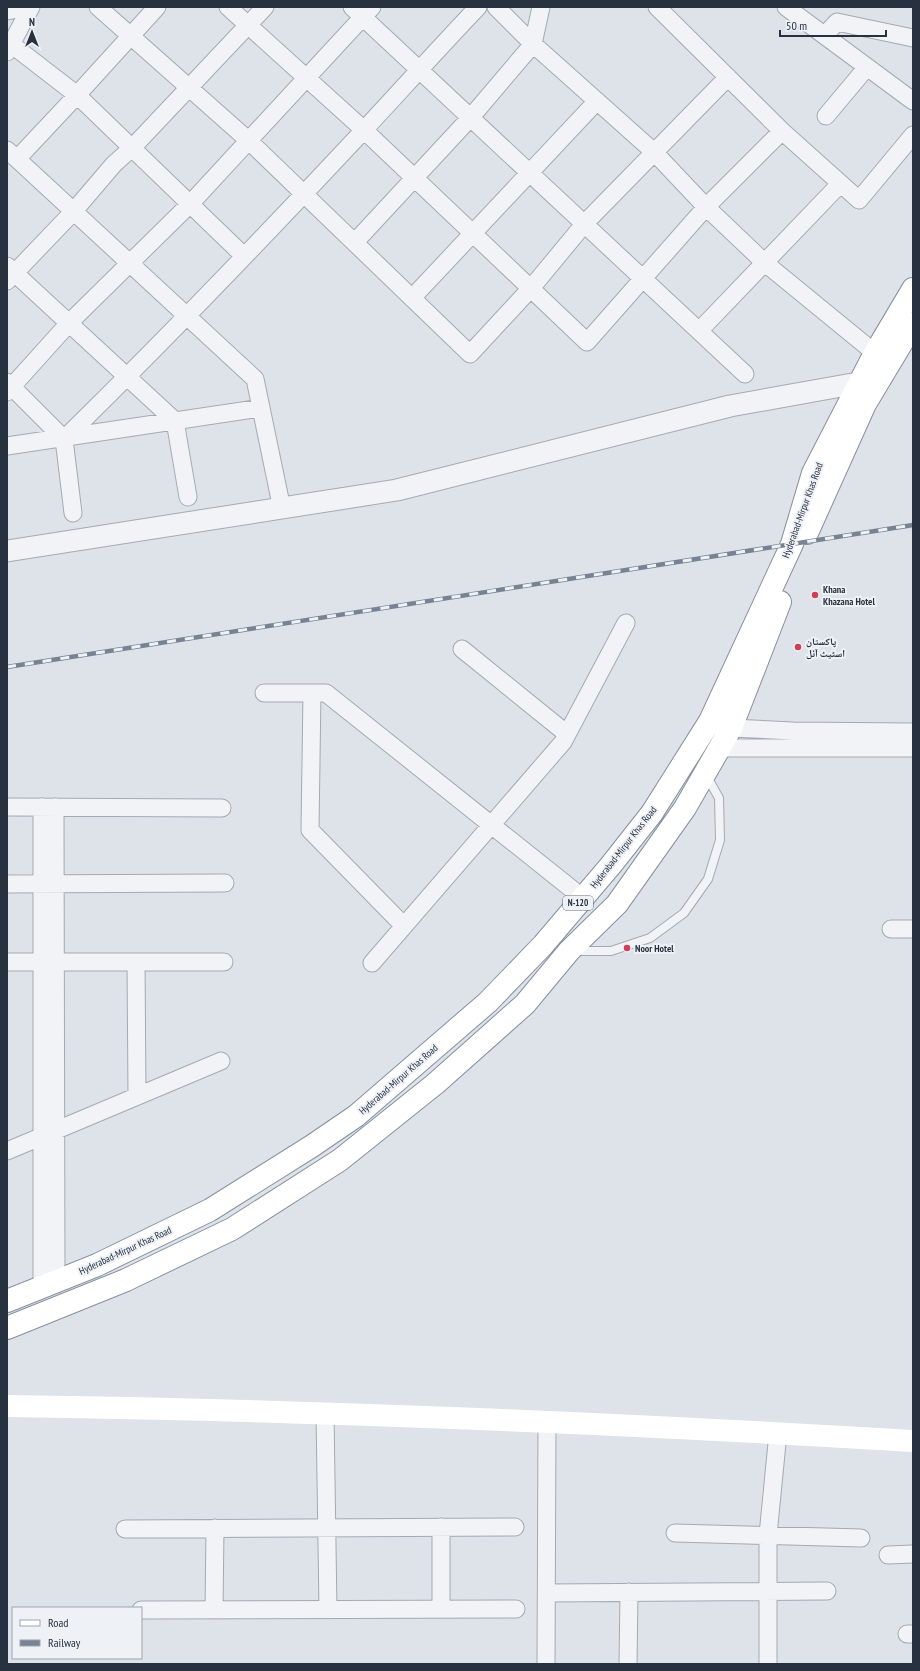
<svg xmlns="http://www.w3.org/2000/svg" width="920" height="1671" font-family="'PT Sans Narrow','Noto Naskh Arabic',sans-serif">
<style>
.lines{fill:none;stroke-linecap:round;stroke-linejoin:round}
.service-casing{stroke:#a3aab3;stroke-width:10}
.minor-casing{stroke:#a3aab3;stroke-width:19}
.tertiary-casing{stroke:#a3aab3;stroke-width:23}
.trunk-casing{stroke:#8590a0;stroke-width:24}
.service{stroke:#f1f3f7;stroke-width:8}
.minor{stroke:#f1f3f7;stroke-width:17}
.tertiary{stroke:#f1f3f7;stroke-width:21}
.secondary{stroke:#fff;stroke-width:22}
.trunk{stroke:#fff;stroke-width:22}
.rail-casing{stroke:#778393;stroke-width:4.5}
.rail{stroke:#eef2f6;stroke-width:3;stroke-dasharray:9;stroke-linecap:butt}
.poi-dot{fill:#d43d58;stroke:#eef2f6;stroke-width:1.5}
.labels{text-anchor:middle;stroke-width:4;stroke-linejoin:round;paint-order:stroke}
.shield{fill:#eef2f6;stroke:#636b77;stroke-width:1}
.shield-label{font-size:9px;font-weight:bold;fill:#273140}
.street-label{font-size:10px;fill:#273140;stroke:#eef2f6}
.poi-label{font-size:10px;font-weight:bold;fill:#273140;stroke:#eef2f6;text-anchor:start}
</style>
<rect width="100%" height="100%" fill="#dee3e9"/>
<g class="lines">
<defs>
<path id="service" d="M575,951H611L650,938L684,913L708,879L720,840L719,798L706,775"/>
<path id="minor" d="M98,7L248,140L470,354L532,287L585,223L728,77
M157,7L77,95L244,256
M228,7L364,130L587,342L706,207L782,131
M352,7L745,374
M496,7L533,44L654,152L706,207L765,263L875,353
M657,7L782,131L859,200L913,135
M786,7L913,101
M7,11L28,7
M825,35L837,22L913,38
M7,52L31,7
M826,116L867,67
M7,150L17,159L77,95L11,44
M17,159L255,379L282,509
M355,242L471,117L533,44L541,7
M7,266L175,421L188,497
M7,281L73,212L114,164L132,148L265,7
M412,298L597,101
M699,331L840,184
M7,382L64,439L73,513
M7,392L70,322L191,203L372,7
M64,439C166,339 265,236 363,131C401,90 439,48 478,7
M7,446L261,408
M462,649L567,734
M264,693H326L583,898
M312,693L310,830L404,926
M731,728L793,731L913,732
M719,748H913
M7,807L222,808
M42,807V1287
M55,807L56,1281
M7,884L225,883
M891,929H913
M7,962H224
M136,962L137,1096
M372,963L563,742L626,623
M7,1151L221,1061
M325,1413L328,1610
M441,1527V1609
M125,1529L515,1527
M675,1533L861,1538
M888,1555L913,1554
M547,1593L827,1591
M141,1610L516,1609
M214,1610L215,1528
M907,1634H913
M546,1664L547,1421
M628,1664L629,1592
M768,1664V1535L778,1433"/>
<path id="tertiary" d="M7,551L397,490L730,406L858,383"/>
<path id="trunk" d="M807,533L865,404L913,324
M7,1301L97,1265L210,1210L312,1146L356,1116L488,1002L543,945L611,865L652,813L710,721L792,544L813,473L875,353L913,289
M7,1328L126,1280L232,1229L340,1160L435,1084L525,1004L569,951L617,904L685,808L731,728L780,602"/>
</defs>
<use href="#service" class="service-casing"/>
<use href="#minor" class="minor-casing"/>
<use href="#tertiary" class="tertiary-casing"/>
<use href="#trunk" class="trunk-casing"/>
<use href="#service" class="service"/>
<use href="#minor" class="minor"/>
<use href="#tertiary" class="tertiary"/>
<path class="secondary" d="M7,1406C309,1410 611,1423 913,1441"/>
<use href="#trunk" class="trunk"/>
<defs>
<path id="rail" d="M7,667L913,525"/>
</defs>
<use href="#rail" class="rail-casing"/>
<use href="#rail" class="rail"/>
</g>
<g class="poi-dot">
<circle cx="815" cy="595" r="4"/>
<circle cx="798" cy="647" r="4"/>
<circle cx="627" cy="948" r="4"/>
</g>
<g class="labels">
<rect class="shield" x="563" y="896" width="30" height="14" rx="3"/>
<g class="shield-label">
<text x="578" y="906">N-120</text>
</g>
<g class="street-label">
<text transform="translate(802 510) rotate(-70)" y="4">Hyderabad-Mirpur Khas Road</text>
<text transform="translate(623 847) rotate(-52)" y="4">Hyderabad-Mirpur Khas Road</text>
<text transform="translate(398 1079) rotate(-41)" y="4">Hyderabad-Mirpur Khas Road</text>
<text transform="translate(125 1250) rotate(-25)" y="4">Hyderabad-Mirpur Khas Road</text>
</g>
<g class="poi-label">
<text x="823" y="593">Khana<tspan x="823" dy="12">Khazana Hotel</tspan></text>
<text x="806" y="645">پاکستان<tspan x="806" dy="12">اسٹیٹ آئل</tspan></text>
<text x="635" y="952">Noor Hotel</text>
</g>
</g>
<rect width="920" height="1671" fill="none" stroke="#273140" stroke-width="16"/>
<rect x="12" y="1607" width="130" height="52" fill="#eef2f6" stroke="#9ea5ad"/>
<rect x="20" y="1620" width="20" height="6" fill="#ffffff" stroke="#9ea5ad"/>
<text x="48" y="1627" font-size="12" fill="#273140">Road</text>
<rect x="20" y="1640" width="20" height="6" fill="#778393" stroke="#9ea5ad"/>
<text x="48" y="1647" font-size="12" fill="#273140">Railway</text>
<g transform="translate(32 32)" stroke="#eef2f6" stroke-width="3" paint-order="stroke">
<path d="M0-3L7 15L0 10L-7 15Z" fill="#273140"/>
<text y="-6" font-size="11" font-weight="bold" text-anchor="middle" fill="#273140">N</text>
</g>
<path d="M780 30v6h106v-6" fill="none" stroke="#273140" stroke-width="2"/>
<text x="786" y="30" font-size="12" fill="#273140" stroke="#eef2f6" stroke-width="3" paint-order="stroke">50 m</text>
</svg>
